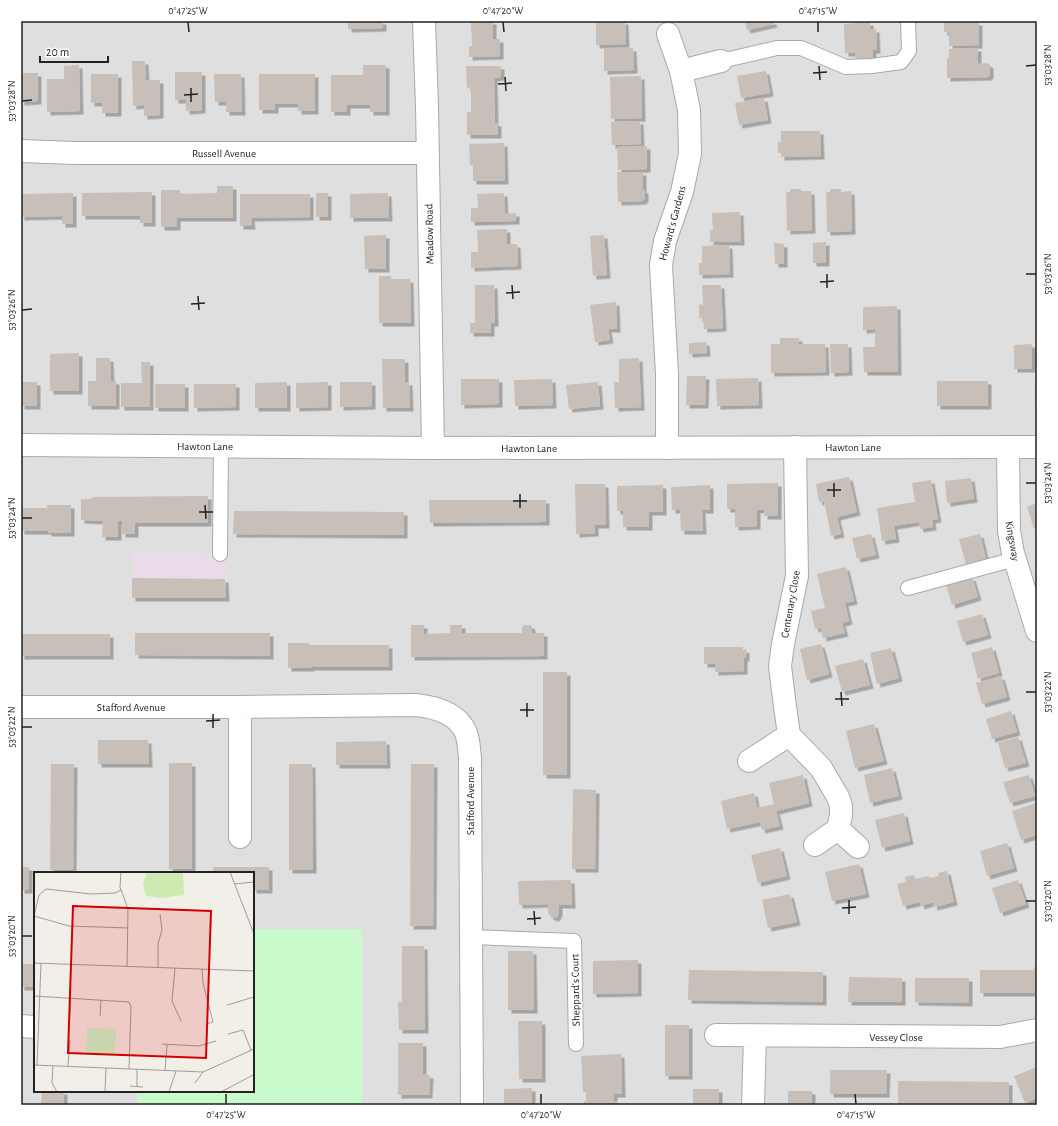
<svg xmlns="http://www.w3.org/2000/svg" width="1058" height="1126" font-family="'Alegreya Sans',sans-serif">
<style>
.residential{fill:#e0dfdf;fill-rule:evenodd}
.industrial{fill:#ebdbe8}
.park{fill:#c8facc}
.building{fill:#c7bfb8;filter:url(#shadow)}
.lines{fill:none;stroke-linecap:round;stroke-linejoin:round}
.service-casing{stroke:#a9a9a9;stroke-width:16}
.minor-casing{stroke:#a9a9a9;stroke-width:24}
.tertiary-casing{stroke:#a9a9a9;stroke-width:24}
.service{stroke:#fff;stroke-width:14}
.minor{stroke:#fff;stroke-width:22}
.tertiary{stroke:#fff;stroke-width:22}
.ticks{fill:none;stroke:#222;stroke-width:1.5}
.labels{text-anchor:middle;stroke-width:3;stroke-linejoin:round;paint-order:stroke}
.street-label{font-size:11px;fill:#222;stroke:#fff}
.inset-road{fill:none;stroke:#9f9d99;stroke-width:1}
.view{fill:#d40000;fill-opacity:0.15;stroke:#d40000;stroke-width:2}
.inset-edge{fill:none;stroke:#222;stroke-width:2}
.neatline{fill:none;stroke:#222;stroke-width:1.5}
.ticks-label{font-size:10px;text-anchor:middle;fill:#222}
</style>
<defs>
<filter id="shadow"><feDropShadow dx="3.5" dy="3.5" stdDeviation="0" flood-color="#0004"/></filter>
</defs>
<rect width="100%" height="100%" fill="#f2efe9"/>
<path class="residential" d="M21,21H1037V1105H21ZM35,873H253V1091H35Z"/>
<path class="industrial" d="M132,552L226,554V598H132Z"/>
<path class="park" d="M253,929H362V1105H137V1091H253Z"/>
<path class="building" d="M348,21H383V28L348,29Z
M471,21H493V39H500V56L469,57V46H472Z
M625,21L626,44L596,45V22Z
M745,21H773L774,24L747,30Z
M870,22V29H876L877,50H873V61L856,62L855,53H845L844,24Z
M979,22V45L949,46V32H944V23Z
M604,48H633L634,70L604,71Z
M978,48V64L987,63L990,65V75L988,77L947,78V58H949V49Z
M132,61H145L146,80H160V115L144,116V105L133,106Z
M79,65L80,111L47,112V79H64V66Z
M363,65H386V112H370V105H347V112H331V75H363Z
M466,66H501V77L494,78L495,123H498V135H467V112H471V87L467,88Z
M766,71L770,93L741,98L737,76Z
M175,72H202V110L186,111V100H175Z
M21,73H38V101L21,102Z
M91,74H118V113H102V103H91Z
M214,74H241L242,112H226V102H215Z
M259,74H315V111H298V104H275V110H259Z
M641,76L642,118L611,119L610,77Z
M764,98L768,120L739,125L735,103Z
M640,121L641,144L612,145L611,122Z
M781,131H820L821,156L781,157V153H778V142H781Z
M504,143L505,181H473V165H470L469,144Z
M647,146V169L618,170L617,147Z
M617,172H643V190H645V199L643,200V201L618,202Z
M217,186H233V218H177V227H161V190H180V194L217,193Z
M790,189H801V191H811L812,230L787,231L786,192H790Z
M830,189H841V192L851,191L852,231L827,232L826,192H830Z
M152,192V223H140V216H82V193Z
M73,193V224H62V216L21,217V194Z
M316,193H328V217H316Z
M388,193L389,218H350V194Z
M504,193L505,214L516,213V221L471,222V208H478L477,194Z
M240,194H310V217L251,218L252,226H240Z
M740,212L741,242H710V230H713L712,213Z
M507,229V244H517L518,266L471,268V252H478L477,230Z
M386,235V269H365L364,236Z
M604,235L607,275L593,276L590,236Z
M826,242V263H813V243Z
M774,243L784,244V264H775Z
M729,245L730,274L699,275V263H702V246Z
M379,276H391V279H410L411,323H379Z
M475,285H494L495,323H491V333H470V323H475Z
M702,285H721L723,328L704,329L703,318H699V304L703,305Z
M616,302L617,329H608L610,340L595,342L590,305Z
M897,306L898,372H864L863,347H875V329L863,330V307Z
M780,338H799V344H825L826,372L771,373V344H780Z
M706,342L707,353L689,354V343Z
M830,344H848L849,372L831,373Z
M1032,344V369H1014V345Z
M79,353V391H50V354Z
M96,358H110L111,381H116V406H88V381H96Z
M639,358L641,407L615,408L614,382H619V359Z
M382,359H405V382H409L410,408H383Z
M141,362H150V407H121V383H142Z
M687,376H706L705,405H686Z
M758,378L759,405L717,406L716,379Z
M461,379H499V404L461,405Z
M552,379L553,405L515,406L514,380Z
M937,381H988V406H937Z
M1035,381H1037V406H1035Z
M21,382H37V406H21Z
M287,382V408H255V383Z
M328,382V407L296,408V383Z
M340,382H372V406L340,407Z
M598,382L600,406L569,409L566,385Z
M155,384H185V408H155Z
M194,384H236V407L194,408Z
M849,477L857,512L837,517L841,534L831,536L824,501L819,502L816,484Z
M971,478L974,499L947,503L945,481Z
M931,480L938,519L932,520L933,527L920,529L919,522L894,526L896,539L882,541L877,508L915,502L912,483Z
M778,483V516H764V509L757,510V526L735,527V509H727V484Z
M575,484H605L606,525H595V533L576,534Z
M663,485V512H649V527H623V511H617V486Z
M710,485V510H702L703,531H681L680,510H672L671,487Z
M208,496V523H135V534H122V521H118V537H102L103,521L81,520V499H92L91,497Z
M429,500H546V522L430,523Z
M1037,503V528L1034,529L1027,507Z
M47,505H71V533H48V531H21V508H47Z
M234,511L404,512V535L233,534Z
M871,534L876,555L857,559L852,538Z
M980,534L986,559L966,565L959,539Z
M846,567L854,601L845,603L849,621L842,623L845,633L823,638L821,628L815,629L811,611L825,608L817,574Z
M972,577L978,597L952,605L946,584Z
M132,578L225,579L226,598H132Z
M982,614L988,635L963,642L957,621Z
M411,625H424V634L450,633V625H462V633H522V628L524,625H530L532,627V633H544V656L411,657Z
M135,633H270V656L135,655Z
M21,634H110V656H21Z
M288,643H309V645H389V667H311V668H288Z
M821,644L829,674L807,680L800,649Z
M704,647H743V650L746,649V658H744V671L715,672V664H704Z
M992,647L999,673L978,679L971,653Z
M891,648L899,678L877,684L870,653Z
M863,659L870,685L842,692L835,666Z
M543,672H567V775H543Z
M1001,676L1007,697L982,704L976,683Z
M1011,711L1017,732L992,739L986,719Z
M874,724L884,761L855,768L846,731Z
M1018,737L1026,763L1005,768L998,743Z
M98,740H148L149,764H98Z
M386,741L387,765H336V742Z
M169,763H192V869H169Z
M51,764H74L73,870H50Z
M289,764H312L313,870H289Z
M411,764H434L433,926H410Z
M892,768L899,796L870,803L864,775Z
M803,775L809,803L776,811L780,826L762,830L760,822L727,829L721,801L754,793L757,808L774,804L769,783Z
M1029,775L1035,796L1010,803L1003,782Z
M573,789L596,790L595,869H572Z
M1036,803L1037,808V835L1021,840L1012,811Z
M904,813L910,841L882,848L875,820Z
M1007,843L1014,868L987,876L980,851Z
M780,848L787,876L758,883L751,855Z
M859,864L866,894L832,901L825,872Z
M21,867H29V890H21Z
M213,867H269V890H253V873H214Z
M947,871L954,902L934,907L933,902L921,906L920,902L903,906L897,884L906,882L905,877L914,875L915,879L929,876V878L939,876L938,873Z
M571,880L572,905H559V913L556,918L551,917L548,913V904L519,905L518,881Z
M1018,880L1026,904L1000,913L992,888Z
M790,894L797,922L768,928L762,900Z
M402,946H424L425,1030H399L398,1002H402Z
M508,951H533L534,1010H508Z
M638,960V993L593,994V961Z
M21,964H35V987H21Z
M1034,967H1037V997H1035V993H980V970H1034Z
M689,970L823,972V1002L688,1000Z
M849,977L902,978V1002H848Z
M915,978H969V1003L915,1002Z
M518,1021H542V1079H519Z
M665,1025H689V1076H665Z
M398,1043H423V1074L430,1075L429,1095H398Z
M621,1054L622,1094H614V1101H617V1105H584V1101H586V1092H583L581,1056Z
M1037,1067V1098L1025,1103L1014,1076Z
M830,1070H887L886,1094H830Z
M898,1081L1009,1082V1105H898Z
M532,1088V1105H504V1089Z
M693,1089H719V1105H693Z
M42,1091H64V1105H41Z
M788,1091H812V1105H788Z"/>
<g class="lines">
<defs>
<path id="service" d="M721,61L777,48H801L846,67L872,66L901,62L909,51L908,21
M220,554L221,446
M908,588L1015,559
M471,937L574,941L576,1044"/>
<path id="minor" d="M424,21L427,106L433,448
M681,71L721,61
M21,151L75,153H428
M795,447L797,576L783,644L780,666L784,699L789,735L821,768L838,797L841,806V815L838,829L858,847
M1008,447L1009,531L1013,553L1037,631
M667,448V374L661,265L665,241L682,192L690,154L689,110L681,71L668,34
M21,707H240L416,705C435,707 458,713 466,733C469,741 469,750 470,758L472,1105
M749,761L789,735
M240,837V707
M815,845L838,829
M21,1026L35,1027
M716,1035L1000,1037L1037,1030
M753,1105L755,1036"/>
<path id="tertiary" d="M21,445L433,448L1037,447"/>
</defs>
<use href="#service" class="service-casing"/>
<use href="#minor" class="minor-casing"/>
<use href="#tertiary" class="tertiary-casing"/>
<use href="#service" class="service"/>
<use href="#minor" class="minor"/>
<use href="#tertiary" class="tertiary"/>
</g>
<path class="ticks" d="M188,22L189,32M503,22L504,32M818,22V32M819,66L820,80M1026,66L1036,65M813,73L827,72M505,77L506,91M498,84L512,83M191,88V102M184,95L198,94M22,101L32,100M827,274V288M1026,274H1036M820,282L834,281M512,285L513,299M506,293L520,292M198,296L199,310M191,304L205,303M22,310L32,309M834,483V497M1026,483H1036M827,490H841M520,494V508M513,501H527M205,505L206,519M199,512H213M22,518H32M841,692L842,706M1026,692H1036M835,699H849M527,703V717M520,710H534M213,714V728M206,721L220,720M22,727H32M849,900V914M1026,901H1036M842,908L856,907M534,911L535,925M527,919L541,918M22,936H32M226,1094V1104M541,1094V1104M855,1094L856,1104"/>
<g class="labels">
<g class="street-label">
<text x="224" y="157">Russell Avenue</text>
<text transform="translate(672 223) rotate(-75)" y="4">Howard's Gardens</text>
<text transform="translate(429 234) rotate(-91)" y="4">Meadow Road</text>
<text x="205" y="450">Hawton Lane</text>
<text x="853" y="451">Hawton Lane</text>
<text x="529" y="452">Hawton Lane</text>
<text transform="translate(1013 541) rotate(80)" y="4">Kingsway</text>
<text transform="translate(790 604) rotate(-80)" y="4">Centenary Close</text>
<text x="131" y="711">Stafford Avenue</text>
<text transform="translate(470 801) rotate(-90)" y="4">Stafford Avenue</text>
<text transform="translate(575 990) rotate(-91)" y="4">Sheppard's Court</text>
<text x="896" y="1041">Vessey Close</text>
</g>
</g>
<g transform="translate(34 872)">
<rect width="220" height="220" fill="#f2efe9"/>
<path d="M113,0H149L150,23L128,26L112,24L109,12Z" fill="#cdebb0"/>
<path d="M53,156L82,157L81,182L52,181Z" fill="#c8facc"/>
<path class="inset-road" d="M87,0L86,15L94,37L93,95M196,0L220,62M201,12L220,10M0,44L5,23L12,17L57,22L81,21L87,18M0,44L35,54L94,56M0,91L220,99M124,96V72L128,58L126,42M141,96L138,129L147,149M168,97L169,111L179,150L172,152M0,124L95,130L97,135L95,197M193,133L220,125M36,143V127M66,144L67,128M194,162L209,158L217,178M128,172L165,174L182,169M0,193L169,200L220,177M3,193L7,91M19,194L18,211L23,220M34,194L36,168M131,199L133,173M161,211L169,200M96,214L109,215M103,215V198M71,220L72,196M135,220L142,199M187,220L219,203"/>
<path class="view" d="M39,34L177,39L172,186L34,181Z"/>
<rect width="220" height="220" class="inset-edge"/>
</g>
<rect width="1058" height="1126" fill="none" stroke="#ffffff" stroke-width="44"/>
<path d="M40 56v6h68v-6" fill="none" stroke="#222222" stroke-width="2"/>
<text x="46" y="56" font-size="12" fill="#222222" stroke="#ffffff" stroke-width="3" paint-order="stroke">20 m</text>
<rect x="22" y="22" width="1014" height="1082" class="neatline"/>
<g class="ticks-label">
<text x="188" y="14">0°47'25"W</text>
<text x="503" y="14">0°47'20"W</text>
<text x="818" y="14">0°47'15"W</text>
<text transform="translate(1047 65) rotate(-90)" y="4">53°03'28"N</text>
<text transform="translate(11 101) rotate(-90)" y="4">53°03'28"N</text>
<text transform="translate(1047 274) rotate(-90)" y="4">53°03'26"N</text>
<text transform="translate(11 310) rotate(-90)" y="4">53°03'26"N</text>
<text transform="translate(1047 483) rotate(-90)" y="4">53°03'24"N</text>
<text transform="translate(11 518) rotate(-90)" y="4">53°03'24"N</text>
<text transform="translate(1047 692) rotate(-90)" y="4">53°03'22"N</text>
<text transform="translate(11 727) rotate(-90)" y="4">53°03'22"N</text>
<text transform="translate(1047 901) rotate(-90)" y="4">53°03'20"N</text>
<text transform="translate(11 936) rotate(-90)" y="4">53°03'20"N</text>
<text x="226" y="1118">0°47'25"W</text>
<text x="541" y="1118">0°47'20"W</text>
<text x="856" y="1118">0°47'15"W</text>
</g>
</svg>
